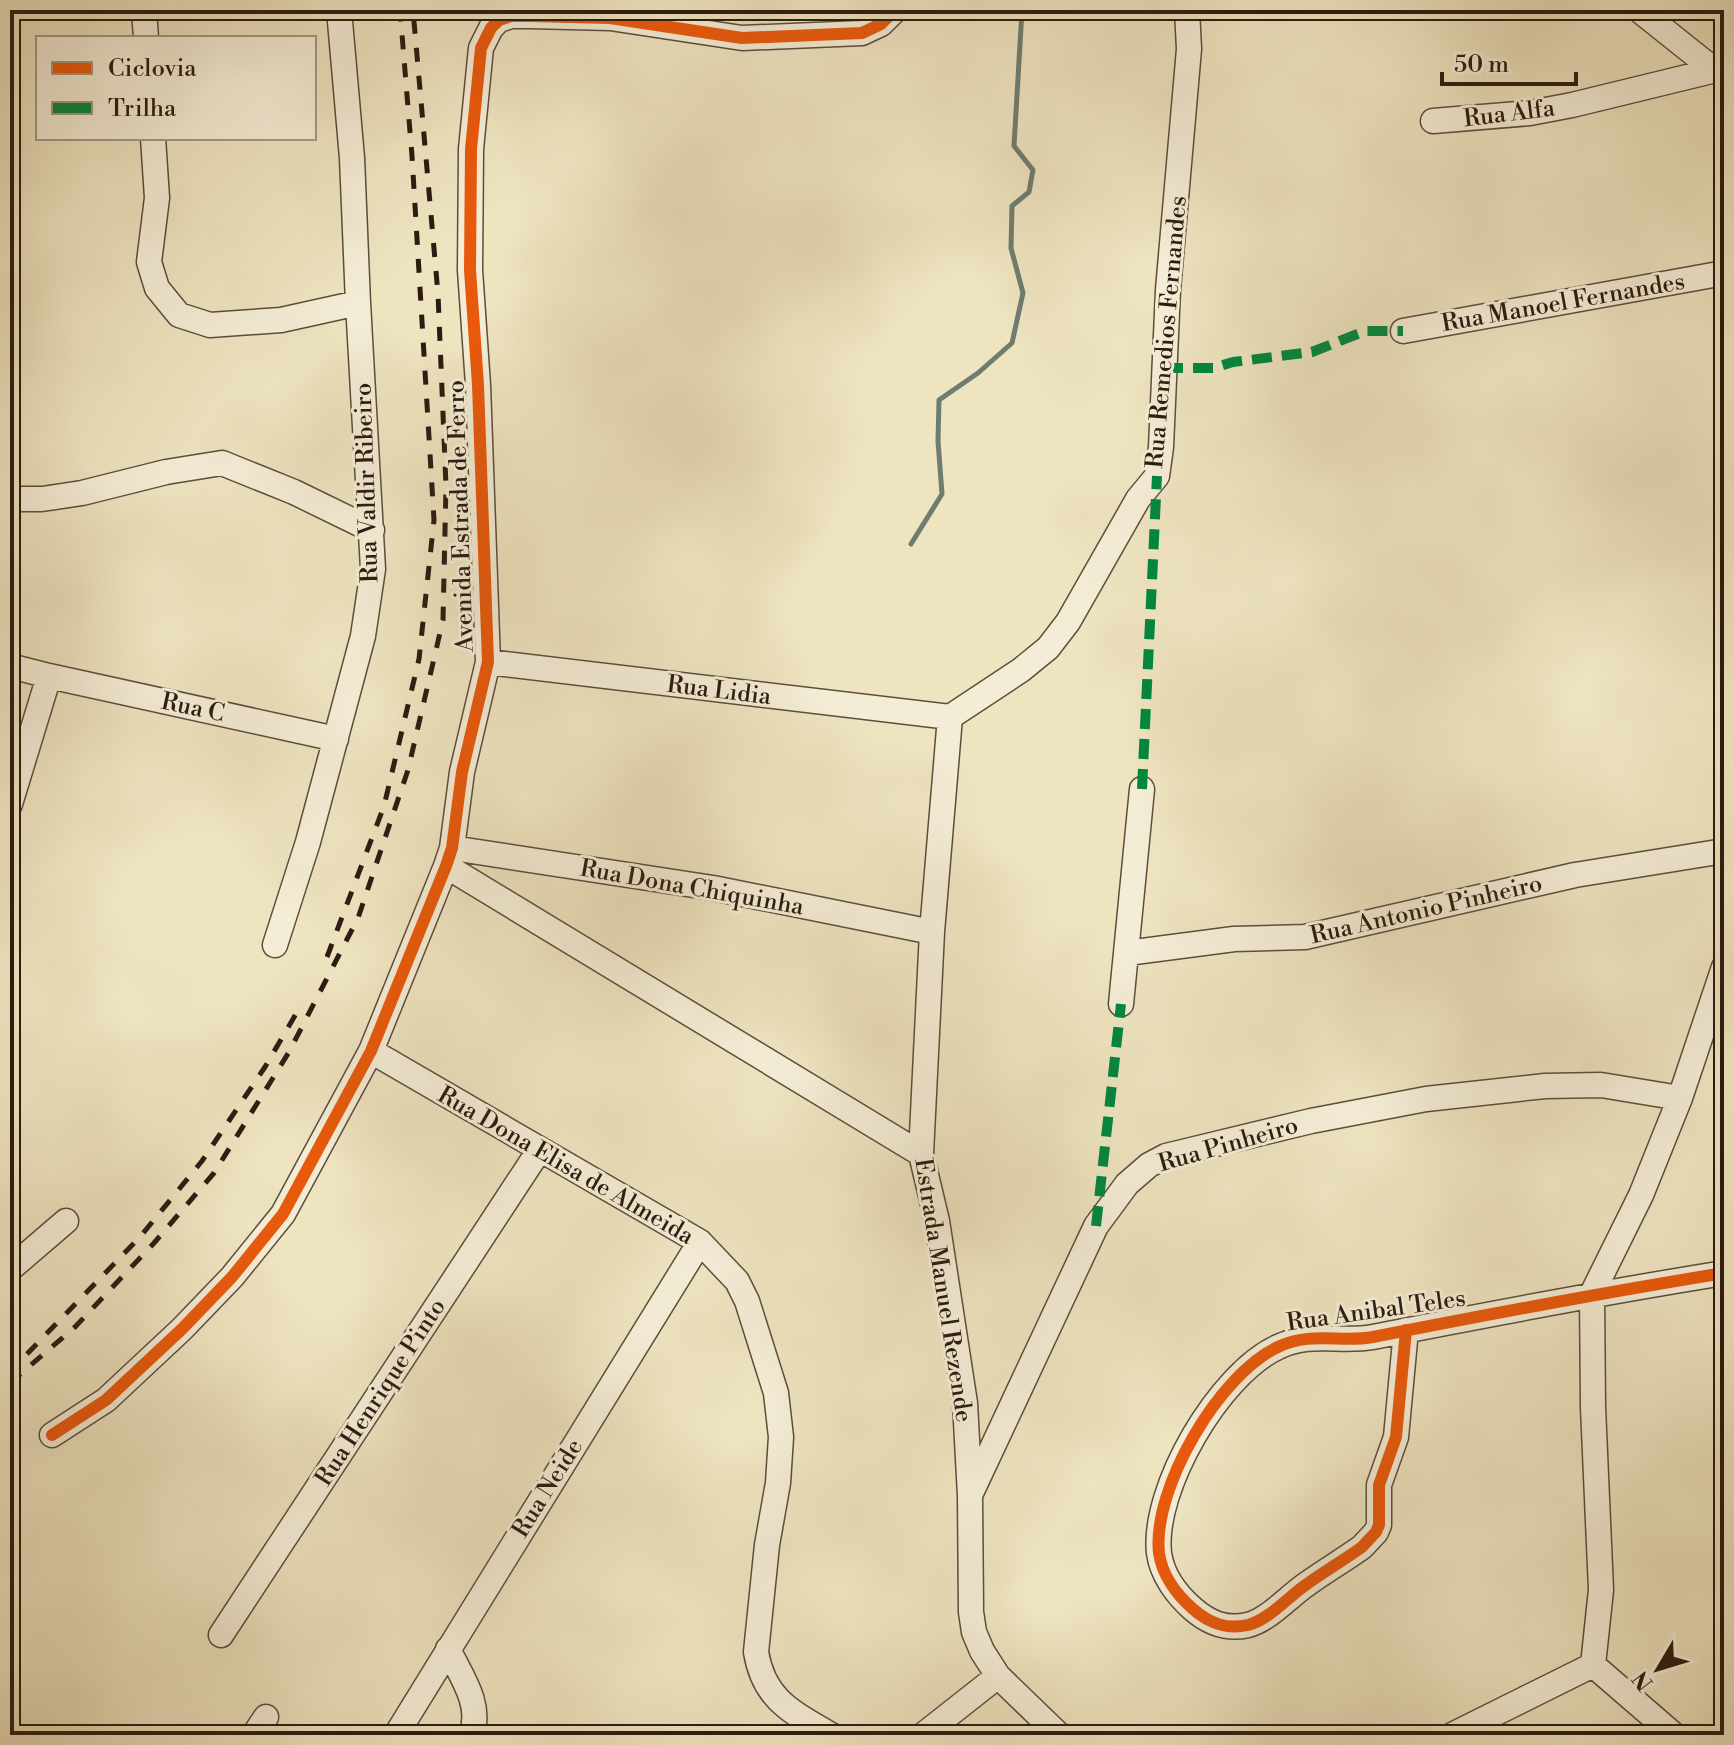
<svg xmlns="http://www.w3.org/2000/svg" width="1734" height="1745" font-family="'Libre Bodoni',serif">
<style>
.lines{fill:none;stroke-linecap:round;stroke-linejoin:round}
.stream{stroke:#6e7d6f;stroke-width:5}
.minor-casing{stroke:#5c4d3d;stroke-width:27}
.minor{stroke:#f4edd6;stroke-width:24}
.rail{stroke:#2b1b11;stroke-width:5;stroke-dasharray:14 14;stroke-linecap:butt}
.quiet{stroke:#00873e;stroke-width:10;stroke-dasharray:20 10;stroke-linecap:butt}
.cycleway-casing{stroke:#f4edd6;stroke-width:17}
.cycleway{stroke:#e8590c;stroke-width:12}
.labels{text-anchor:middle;stroke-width:6;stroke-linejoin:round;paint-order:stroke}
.street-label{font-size:24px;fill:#2b1b11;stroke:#f4edd6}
</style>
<rect width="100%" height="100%" fill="#eee4c0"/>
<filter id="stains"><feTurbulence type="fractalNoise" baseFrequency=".0025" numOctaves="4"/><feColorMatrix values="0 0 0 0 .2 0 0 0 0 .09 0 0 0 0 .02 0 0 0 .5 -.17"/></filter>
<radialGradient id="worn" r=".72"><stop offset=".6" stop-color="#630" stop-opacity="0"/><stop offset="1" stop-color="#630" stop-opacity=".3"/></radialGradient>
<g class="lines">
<path class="stream" d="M911,544L942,494L938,441L939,400L978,373L1012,343L1023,293L1011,248L1012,206L1029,192L1033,170L1014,146L1022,10"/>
<defs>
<path id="minor" d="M144,10L146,38
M1639,10L1713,69
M1433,121L1530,113L1572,105L1724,68
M153,138L157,198L149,262L157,288L179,315L210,325L281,320L358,303
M1403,331L1724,273
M10,499H42L82,493L166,472L222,463L294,492L372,530
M488,662L950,717
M10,666L49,676L336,739
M950,717L932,932L921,1154L937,1221L965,1403L970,1496L971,1612L974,1632L982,1651L998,1676L1059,1735
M950,717L1021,670L1048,648L1068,622L1138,499L1157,476L1161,447L1168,290L1189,49L1187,10
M10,804L49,676
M452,848L713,888L932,932
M446,866L921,1154
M275,945L308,842L363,636L373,569L358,303L352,158L339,10
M1127,953L1234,939L1305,937L1575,875L1724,851
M1121,1004L1142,789
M371,1051L700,1242L737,1281L747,1301L776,1393L781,1437L778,1483L767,1545L756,1652C764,1700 792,1712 831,1735
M10,1269L66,1221
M1406,1330L1396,1437L1379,1485V1525L1376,1532L1362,1547C1344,1560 1325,1571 1307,1584C1289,1596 1270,1619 1248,1625C1226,1630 1209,1623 1193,1609C1177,1595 1162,1575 1159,1553C1152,1489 1219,1374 1278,1347C1311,1331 1340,1343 1373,1337C1490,1314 1606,1292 1724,1273
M52,1435L106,1400L182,1329L232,1277L283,1214L371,1051L446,866L452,848L462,772L488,662L478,385L470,270L471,149L481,48L491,28L499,20L511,16H530L610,18L742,38L862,33L881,24L895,10
M971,1493L1096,1226L1127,1184L1149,1165L1166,1156L1311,1121L1426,1099L1545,1086L1601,1085L1680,1098
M221,1635L540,1149
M448,1649C461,1676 483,1705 471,1735
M1593,1665L1601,1590L1593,1407L1592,1294L1641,1195L1680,1098L1724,967
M1593,1665L1674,1735
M254,1735L266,1717
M396,1735L700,1242
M923,1735L998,1676
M1452,1735L1593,1665"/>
</defs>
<use href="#minor" class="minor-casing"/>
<use href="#minor" class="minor"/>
<path class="rail" d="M327,957L384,806L419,659L434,520L412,156L400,10
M27,1354L140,1237L202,1161L265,1067L300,1007
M10,1383L75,1327L154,1243L214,1173L289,1052L358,918L408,770L443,620L446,486L438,294L413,10"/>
<path class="quiet" d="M1163,368H1213L1233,362L1312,352L1365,331H1403
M1142,789L1157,476
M1096,1226L1121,1004"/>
<defs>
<path id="cycleway" d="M1406,1330L1396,1437L1379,1485V1525L1376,1532L1362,1547C1344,1560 1325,1571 1307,1584C1289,1596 1270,1619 1248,1625C1226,1630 1209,1623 1193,1609C1177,1595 1162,1575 1159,1553C1152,1489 1219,1374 1278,1347C1311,1331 1340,1343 1373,1337C1490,1314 1606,1292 1724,1273
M52,1435L106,1400L182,1329L232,1277L283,1214L371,1051L446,866L452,848L462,772L488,662L478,385L470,270L471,149L481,48L491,28L499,20L511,16H530L610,18L742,38L862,33L881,24L895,10"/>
</defs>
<use href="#cycleway" class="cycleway-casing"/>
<use href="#cycleway" class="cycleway"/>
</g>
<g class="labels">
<g class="street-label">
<text transform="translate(1509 113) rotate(-7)" y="8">Rua Alfa</text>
<text transform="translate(1563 302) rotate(-10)" y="8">Rua Manoel Fernandes</text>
<text transform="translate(1166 332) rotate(-85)" y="8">Rua Remedios Fernandes</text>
<text transform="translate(366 483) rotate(-92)" y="8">Rua Valdir Ribeiro</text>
<text transform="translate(460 516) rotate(-92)" y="8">Avenida Estrada de Ferro</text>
<text transform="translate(719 690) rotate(7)" y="8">Rua Lidia</text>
<text transform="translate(193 707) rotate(12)" y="8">Rua C</text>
<text transform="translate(692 887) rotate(10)" y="8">Rua Dona Chiquinha</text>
<text transform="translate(1426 909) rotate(-13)" y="8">Rua Antonio Pinheiro</text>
<text transform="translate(1228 1144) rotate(-16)" y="8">Rua Pinheiro</text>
<text transform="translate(566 1165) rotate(30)" y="8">Rua Dona Elisa de Almeida</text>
<text transform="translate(944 1290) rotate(81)" y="8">Estrada Manuel Rezende</text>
<text transform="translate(1376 1310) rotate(-8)" y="8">Rua Anibal Teles</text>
<text transform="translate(380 1392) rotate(-57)" y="8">Rua Henrique Pinto</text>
<text transform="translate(547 1488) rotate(-58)" y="8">Rua Neide</text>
</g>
</g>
<rect width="1734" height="1745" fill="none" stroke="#eee4c0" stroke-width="40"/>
<rect x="12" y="12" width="1710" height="1721" fill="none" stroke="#2b1b11" stroke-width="4"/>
<rect x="20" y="20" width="1694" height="1705" fill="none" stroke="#2b1b11" stroke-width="2"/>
<rect x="36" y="36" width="280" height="104" fill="#f4edd6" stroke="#a49987" stroke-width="2"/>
<rect x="52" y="62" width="40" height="12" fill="#e8590c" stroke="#a49987" stroke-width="2"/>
<text x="108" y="76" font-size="24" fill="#2b1b11">Ciclovia</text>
<rect x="52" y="102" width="40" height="12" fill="#00873e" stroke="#a49987" stroke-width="2"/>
<text x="108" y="116" font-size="24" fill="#2b1b11">Trilha</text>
<g transform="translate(1658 1669) rotate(232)" stroke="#f4edd6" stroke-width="6" paint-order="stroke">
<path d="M0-6L14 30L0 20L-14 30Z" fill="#2b1b11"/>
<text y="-12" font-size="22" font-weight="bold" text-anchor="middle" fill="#2b1b11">N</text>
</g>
<path d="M1442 72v12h134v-12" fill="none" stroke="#2b1b11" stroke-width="4"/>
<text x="1454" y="72" font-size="24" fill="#2b1b11" stroke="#f4edd6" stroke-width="6" paint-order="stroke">50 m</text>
<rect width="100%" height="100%" filter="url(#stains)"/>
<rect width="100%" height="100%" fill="url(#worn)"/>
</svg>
